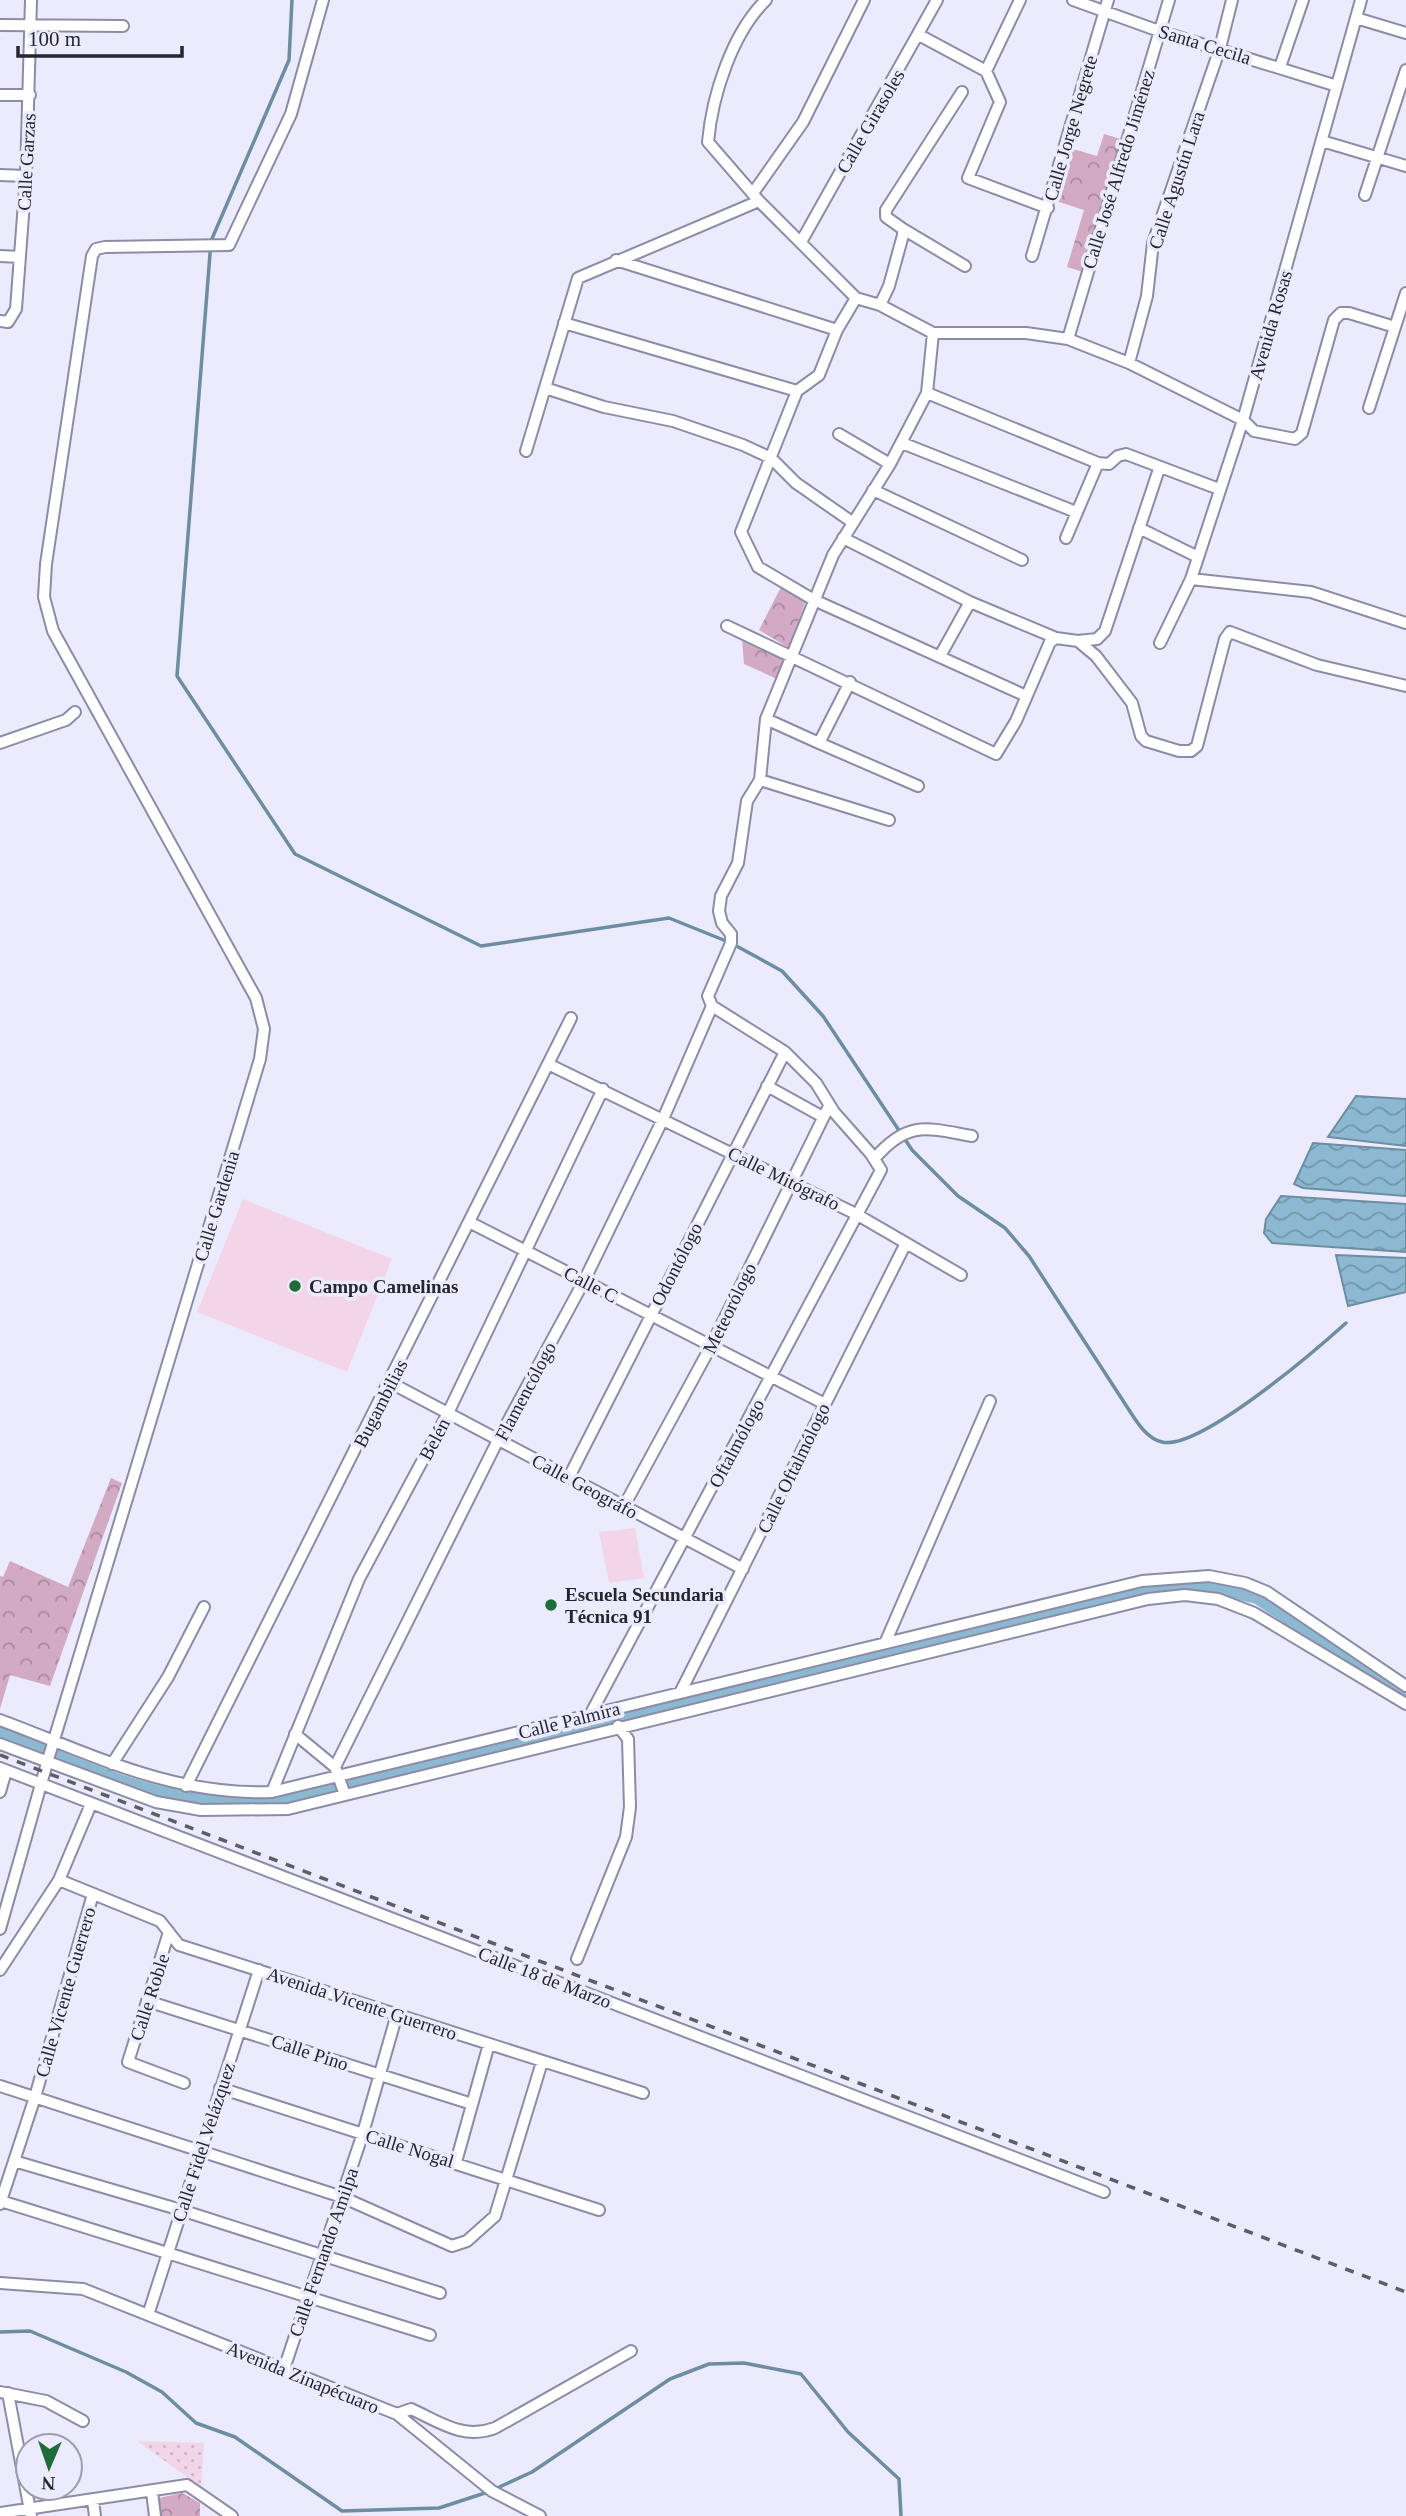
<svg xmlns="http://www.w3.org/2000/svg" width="1406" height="2516" font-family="'Times New Roman',serif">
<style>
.grass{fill:url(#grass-dots)}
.forest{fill:url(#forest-crowns)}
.pitch{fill:#f3d5e8}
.water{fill:url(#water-waves);stroke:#6d8da1;stroke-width:2}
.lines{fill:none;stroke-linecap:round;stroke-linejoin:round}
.stream{stroke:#6d8da1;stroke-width:3.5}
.canal{stroke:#8cb9d1;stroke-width:12}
.minor-casing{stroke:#8c8ca7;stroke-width:14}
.minor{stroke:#fff;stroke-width:10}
.rail{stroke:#5d5d69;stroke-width:3.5;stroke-dasharray:9 9;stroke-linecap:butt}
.poi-dot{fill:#1f6b39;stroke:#ebebfd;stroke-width:2.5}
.labels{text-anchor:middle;stroke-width:7;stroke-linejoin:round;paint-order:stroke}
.street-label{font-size:19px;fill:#262630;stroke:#ebebfd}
.poi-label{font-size:19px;font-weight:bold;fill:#262630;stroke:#ebebfd;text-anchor:start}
</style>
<defs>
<pattern id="grass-dots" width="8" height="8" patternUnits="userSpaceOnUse" patternTransform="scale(1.75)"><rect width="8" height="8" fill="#f3d5e8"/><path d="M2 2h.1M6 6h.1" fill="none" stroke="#d0b7c7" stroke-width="1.8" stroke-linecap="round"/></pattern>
<pattern id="forest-crowns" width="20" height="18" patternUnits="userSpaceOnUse" patternTransform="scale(1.75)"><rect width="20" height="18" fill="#d2aac4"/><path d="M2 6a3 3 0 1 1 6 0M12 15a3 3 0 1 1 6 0" fill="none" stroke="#aa8aa0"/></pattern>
<pattern id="water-waves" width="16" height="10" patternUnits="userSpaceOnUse" patternTransform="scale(1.75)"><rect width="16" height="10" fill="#8cb9d1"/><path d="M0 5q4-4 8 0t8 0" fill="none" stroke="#7296aa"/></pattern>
</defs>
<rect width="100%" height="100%" fill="#ebebfd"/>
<path class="grass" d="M137,2441L204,2443L201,2487Z"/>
<path class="forest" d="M1104,134L1124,140L1083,272L1067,267L1084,210L1056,201L1073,149L1097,156Z
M781,587L806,600L789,648L759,630Z
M742,638L786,658L777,679L744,664Z
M111,1478L122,1483L50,1686L10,1675L0,1709V1576L3,1577L10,1561L68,1587Z
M182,2493L200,2503V2516H162L159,2498Z"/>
<path class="pitch" d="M243,1199L392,1259L347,1372L197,1312Z
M635,1528L644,1578L609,1583L599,1532Z"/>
<path class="water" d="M1356,1096L1406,1099V1146L1328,1137Z
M1313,1143L1406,1150V1196L1303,1188L1294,1184Z
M1281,1196L1406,1204V1252L1272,1243L1264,1233L1266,1219Z
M1336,1255L1406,1258V1292L1348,1306Z"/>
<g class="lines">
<path class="stream" d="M292,0L289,60L211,241L177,676L295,854L481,946L669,918L731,943L782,971L823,1016L912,1150L958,1196L1005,1228L1029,1256L1131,1413C1138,1424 1148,1439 1162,1442C1199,1451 1316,1350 1346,1323
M0,2332L30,2331L126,2372L162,2392L196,2423L235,2437L342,2511L439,2508L488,2492
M495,2489L532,2472L670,2379L709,2364L744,2363L801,2374L848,2432L899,2479L901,2516"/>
<path class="canal" d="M0,1733C96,1770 172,1812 278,1800L1130,1592L1186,1583L1257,1598L1404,1697"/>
<defs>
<path id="minor" d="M766,0C732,33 712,96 708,142L759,201L856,298L880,305L933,333H1026L1068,339L1129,363L1243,420L1254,431L1295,439L1302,433L1334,320L1341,313H1349L1395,327
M1020,0L986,71L1000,102L968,178L1048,208
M1073,0L1159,31L1337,86
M1356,18L1406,33
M0,25L123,26
M919,35L986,71
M1280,67L1303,0
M0,95H30
M1322,141L1406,166
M0,175L26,176
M753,193L803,122L864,0
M1365,195L1406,70
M903,229L965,266
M801,242L937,0
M0,256L20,257
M1032,256L1108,0
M616,260L837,330L819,375L797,391
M880,305L889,286L903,235V229L886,217V210L962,92
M0,321L8,322L16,309L26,176L31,0
M564,323L797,391L741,532L758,567L814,600L1024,695
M837,330L856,298
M1068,339L1169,0
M1129,363L1147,296L1153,243L1220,48L1232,0
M545,388L604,407L673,421L743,445L771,458L796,483L852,522
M927,393L1098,463
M1369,408L1406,293
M839,434L890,464
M902,443L1076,512
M526,451L578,278L759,201
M873,490L1022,560
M1139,528L1198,557
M843,538L970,602L1056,638L1078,641L1096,656L1132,703L1141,736L1146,741L1179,751H1191L1197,746L1225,639L1230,632L1317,665L1406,686
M1066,538L1098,463L1109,464L1118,456L1126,454L1219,489
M1191,579L1311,592L1406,623
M727,626L996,754L1016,721L1050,642L1056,638
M1078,641L1097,639L1105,631L1159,469
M1160,643L1191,579L1243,420L1361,0
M940,656L970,602
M766,719L833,555L890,464L927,393L933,333
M0,743L66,720L75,712
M819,743L918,786
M760,780L889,820
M548,1064L856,1214L961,1275
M767,1086L823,1117
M875,1158C908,1120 927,1128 972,1136
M469,1222L825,1404
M391,1383L743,1569
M569,1477L785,1052
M624,1506L711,1346L829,1106
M886,1641L990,1401
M680,1693L906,1243
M590,1715L881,1170L871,1154L834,1112L816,1083L785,1052L712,1006L708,996L731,943V934L722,923L719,911L721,896L738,863L747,801L760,780L766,719L819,743L850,682
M0,1720C91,1754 172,1796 272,1792L1142,1581L1209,1576L1245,1583L1267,1592L1406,1686
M295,1734L335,1767
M0,1744L156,1802L201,1810L288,1809L1148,1599L1185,1595L1218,1599L1254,1613L1406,1704
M112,1764L168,1677L204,1607
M0,1768L1104,2192
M186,1786L571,1018
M0,1792L6,1771
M272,1792L359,1579L448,1413L603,1089
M345,1795L335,1767L498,1440L584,1281L663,1119L712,1006
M59,1880L160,1921L179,1945L643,2093
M0,1929L47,1763L260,1059L264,1029L256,998L53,631L44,597L46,564L92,256L96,249L105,247L229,245L291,114L323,0
M169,1932L128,2062L184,2083
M577,1959L626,1837L630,1807L628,1739L618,1726
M0,1970L59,1880L91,1804
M147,2001L472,2104
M0,2086L342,2197L452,2246L467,2241L495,2216L542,2062
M220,2088L599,2210
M14,2161L181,2210L440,2293
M456,2162L489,2044
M1,2201L430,2335
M0,2204L35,2097L93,1894
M0,2283L83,2289L397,2414L492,2491L540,2516
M148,2315L259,1970
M284,2369L363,2133L397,2014
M0,2392L46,2401L83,2421
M8,2393L31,2516
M397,2414L411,2409C440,2422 463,2440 495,2428L631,2351
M152,2492L155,2516
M93,2501L95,2516
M0,2513L187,2485L232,2516"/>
</defs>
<use href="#minor" class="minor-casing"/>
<use href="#minor" class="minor"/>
<path class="rail" d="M0,1755L1406,2292"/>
</g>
<g class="poi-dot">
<circle cx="295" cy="1286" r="7"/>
<circle cx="551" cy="1605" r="7"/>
</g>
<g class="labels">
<g class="street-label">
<text transform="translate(1205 44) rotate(17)" y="7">Santa Cecila</text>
<text transform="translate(870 121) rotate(-60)" y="7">Calle Girasoles</text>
<text transform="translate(1070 128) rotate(-74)" y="7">Calle Jorge Negrete</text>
<text transform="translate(26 162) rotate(-87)" y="7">Calle Garzas</text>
<text transform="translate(1118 169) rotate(-73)" y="7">Calle José Alfredo Jiménez</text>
<text transform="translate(1176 180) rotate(-72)" y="7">Calle Agustín Lara</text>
<text transform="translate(1270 325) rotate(-74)" y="7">Avenida Rosas</text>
<text transform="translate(784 1178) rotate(26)" y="7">Calle Mitógrafo</text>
<text transform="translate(216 1206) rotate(-73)" y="7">Calle Gardenia</text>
<text transform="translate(676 1264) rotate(-63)" y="7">Odontólogo</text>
<text transform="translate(591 1284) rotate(27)" y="7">Calle C</text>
<text transform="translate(729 1308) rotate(-64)" y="7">Meteorólogo</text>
<text transform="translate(525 1391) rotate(-62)" y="7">Flamencólogo</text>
<text transform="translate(380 1403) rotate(-63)" y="7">Bugambilias</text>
<text transform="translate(434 1439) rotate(-62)" y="7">Belén</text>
<text transform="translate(736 1443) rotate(-62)" y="7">Oftalmólogo</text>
<text transform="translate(793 1468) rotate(-64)" y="7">Calle Oftalmólogo</text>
<text transform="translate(585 1486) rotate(28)" y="7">Calle Geográfo</text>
<text transform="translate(569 1720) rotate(-14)" y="7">Calle Palmira</text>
<text transform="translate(545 1977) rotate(21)" y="7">Calle 18 de Marzo</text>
<text transform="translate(65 1992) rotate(-74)" y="7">Calle Vicente Guerrero</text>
<text transform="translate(149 1997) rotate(-72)" y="7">Calle Roble</text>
<text transform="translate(362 2003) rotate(18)" y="7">Avenida Vicente Guerrero</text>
<text transform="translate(310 2052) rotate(18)" y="7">Calle Pino</text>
<text transform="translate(203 2142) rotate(-72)" y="7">Calle Fidel Velázquez</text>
<text transform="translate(410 2148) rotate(17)" y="7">Calle Nogal</text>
<text transform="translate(323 2252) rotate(-71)" y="7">Calle Fernando Amilpa</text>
<text transform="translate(303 2377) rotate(22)" y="7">Avenida Zinapécuaro</text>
</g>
<g class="poi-label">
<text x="309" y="1293">Campo Camelinas</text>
<text x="565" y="1601">Escuela Secundaria<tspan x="565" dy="22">Técnica 91</tspan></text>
</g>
</g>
<g transform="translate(49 2467) rotate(182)"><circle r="33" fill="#ebebfd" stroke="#9c9cab" stroke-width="2"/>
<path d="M0-5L12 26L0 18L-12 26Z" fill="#1f6b39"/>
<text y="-10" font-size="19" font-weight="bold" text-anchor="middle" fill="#262630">N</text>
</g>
<path d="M18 46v10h164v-10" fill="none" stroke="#262630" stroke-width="3.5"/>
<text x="28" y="46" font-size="21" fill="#262630" stroke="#ebebfd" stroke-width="5" paint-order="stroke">100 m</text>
</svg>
